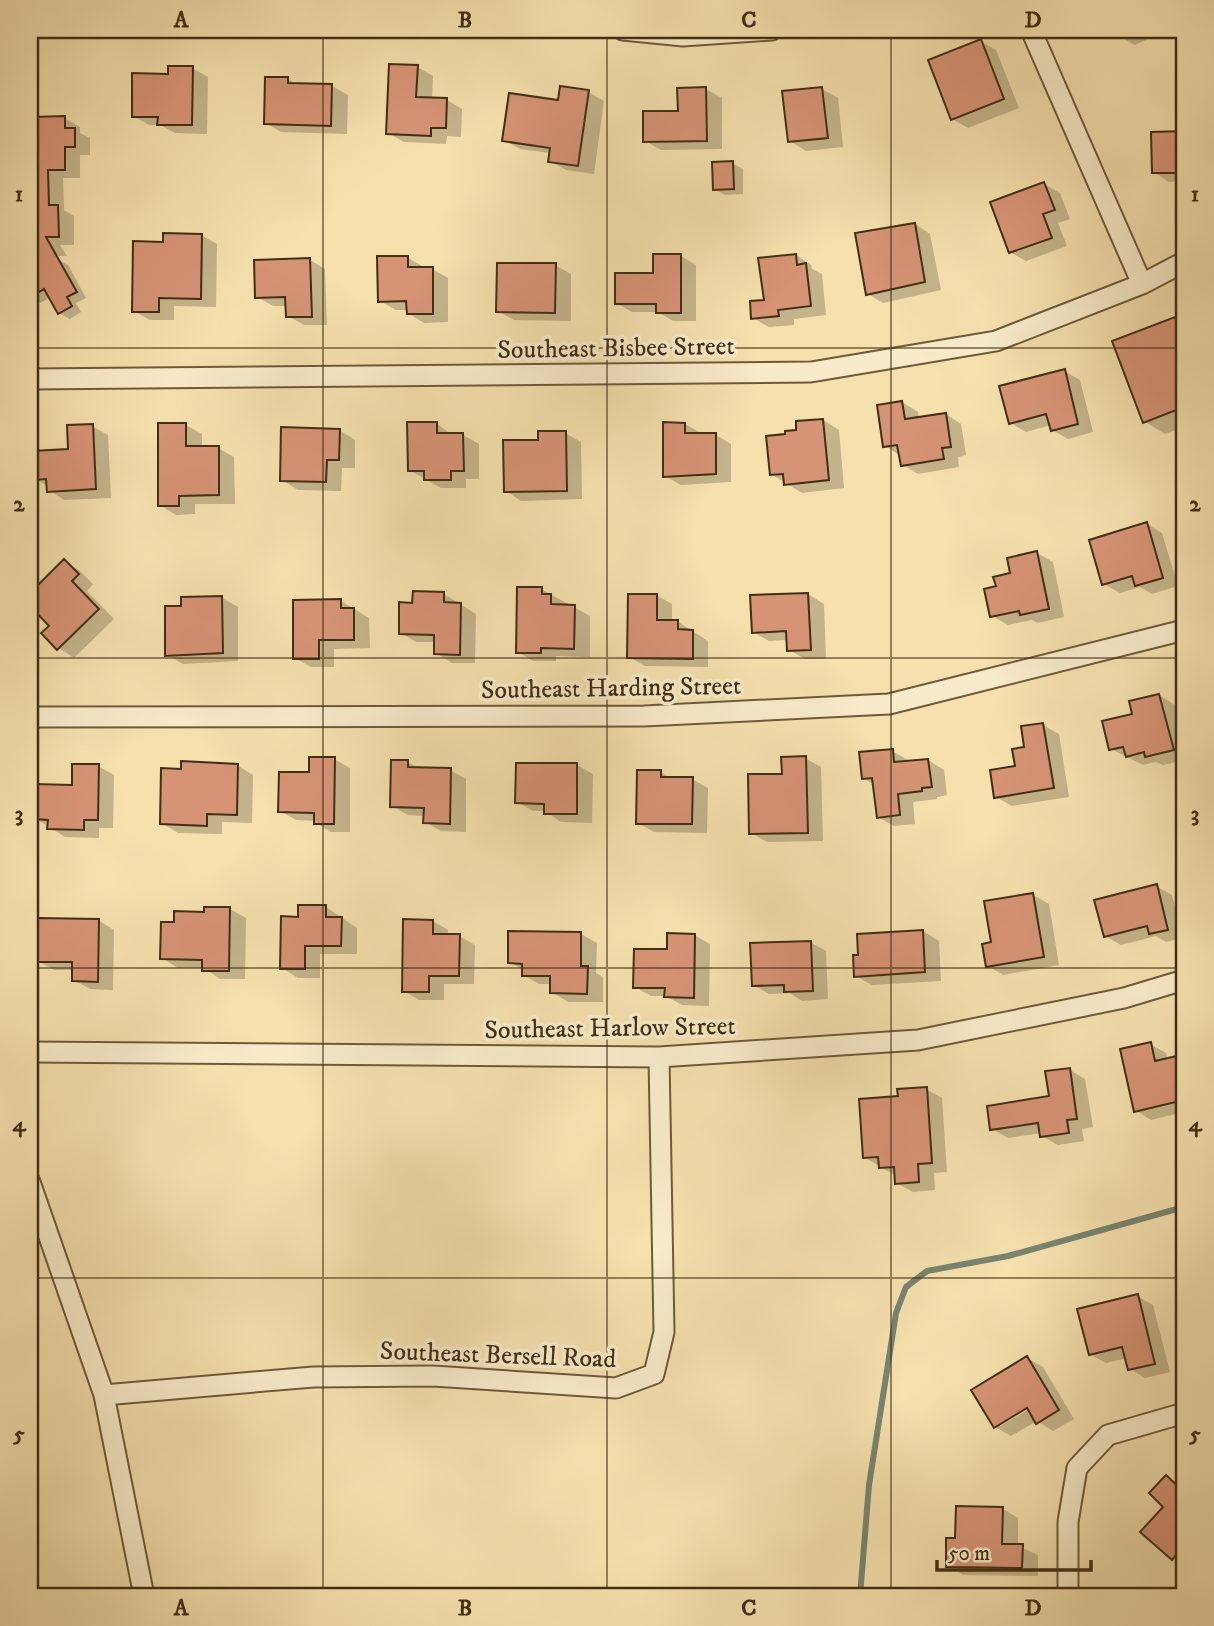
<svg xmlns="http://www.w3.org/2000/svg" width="1214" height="1626" font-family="'IM FELL DW Pica',serif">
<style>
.shadow{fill:#0003;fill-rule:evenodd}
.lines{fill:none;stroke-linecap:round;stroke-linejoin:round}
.stream{stroke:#78846f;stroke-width:6}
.building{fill:#d69376;stroke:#412e13;stroke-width:2}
.minor-casing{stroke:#6e5a3a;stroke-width:23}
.minor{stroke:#f8ebca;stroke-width:19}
.grid{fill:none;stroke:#412e13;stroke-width:2;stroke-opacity:0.55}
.labels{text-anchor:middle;stroke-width:7;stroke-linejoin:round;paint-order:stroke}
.street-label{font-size:26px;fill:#412e13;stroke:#f8ebca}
.neatline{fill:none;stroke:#412e13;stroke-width:2.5}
.grid-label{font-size:23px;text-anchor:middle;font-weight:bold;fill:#412e13}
</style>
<rect width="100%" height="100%" fill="#f5e0ae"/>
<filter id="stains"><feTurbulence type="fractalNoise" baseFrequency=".00286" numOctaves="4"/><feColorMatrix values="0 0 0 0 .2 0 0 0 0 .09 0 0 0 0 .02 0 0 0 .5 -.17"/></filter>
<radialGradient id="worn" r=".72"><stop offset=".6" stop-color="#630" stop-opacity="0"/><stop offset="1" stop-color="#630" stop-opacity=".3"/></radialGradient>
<path class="shadow" d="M1116,30H1167L1135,45L1119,36Z
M980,41L996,50L1019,108L968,128L952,119Z
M417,67L433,76L432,99L447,100L462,109L461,137L447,136L446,144L404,142L388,133Z
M192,68L208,77L207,134L175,133L160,125H149L133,116L170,76Z
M288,79L298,85L332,86L348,95L347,134L281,132L266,123Z
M706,89L722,98V149L661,150L645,141Z
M822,89L838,98L843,147L806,151L790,141Z
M588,92L604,101L594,174L566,170L550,161L551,153L520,149L504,140L560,102Z
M64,118L80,127V133L90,138V155H80V178H63L64,210L74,216V245H60L67,256L30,257V149H34Z
M1184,133V181L1169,182L1154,172L1153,134Z
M732,163L743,169V194L725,195L714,189Z
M1044,184L1060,193L1070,219L1058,223L1067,246L1026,261L1010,252Z
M915,224L930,234L941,290L883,303L868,294Z
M201,235L217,244L216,307L174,306V320H150L134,311L165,244Z
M796,255L811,265L812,269L822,274L826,315L794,319V325L769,327L753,318Z
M681,256L696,265V321H673L658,312H632L616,303Z
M408,258L424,267V269H432L448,278V322L424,323L408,313V310H396L380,301Z
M57,259L68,265L86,298L76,303L81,312L70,319L59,313L51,297L33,307L30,305V274Z
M310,260L325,269L327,325H304L288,316L287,306H273L257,297Z
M555,265L571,274V321L514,320L498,311Z
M1175,319L1184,325V427L1165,434L1144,421Z
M1064,371L1080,380L1093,432L1068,439L1052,430L1051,425L1026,432L1011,423Z
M902,402L918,412L919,419L946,414L961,424L966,455L958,457L959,467L918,474L903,465L901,456L885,446Z
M823,420L839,430L844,488L802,493L771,474L798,431Z
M436,423L452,435H463L479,444V479H466V488H441L409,470Z
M685,424L701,433L716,435L731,444V482L681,485L665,476Z
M186,425L202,434V448H218L234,457L235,504H195V514L176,515L160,505Z
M92,426L108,435L111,498L64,500L49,490L48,486L35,479L70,451Z
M339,430L355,440V468H342L341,491L298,490L282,480Z
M565,433L581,442L582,499L521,501L506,491L540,441Z
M1147,524L1162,533L1178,586L1152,594L1140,587L1120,593L1104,584Z
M1037,553L1053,562L1064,617L1038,623L1032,620L1008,625L992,616L998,588Z
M64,561L80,571L93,584L87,591L114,619L74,658L59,648L51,626L30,603V595Z
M541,589L590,616V657L556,656V661H533L518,652Z
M444,594L476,614L475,663H452L436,653V642H416L401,633L414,605Z
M808,594L824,604L826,659H805L789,650L788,640L769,641L753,632Z
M656,595L672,604V621H677L708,641V667L645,666L629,657Z
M222,598L238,607V661L183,664L167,655L183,608Z
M341,601L369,618L370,648L334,649V667H311L295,658Z
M1159,695L1175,705L1184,741V760L1163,765L1156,762L1143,765L1111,749L1134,715Z
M1043,725L1059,734L1069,797L1012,806L996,797L1017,767L1026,749Z
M892,751L908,760L909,762L928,760L944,770L947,795L937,797V799L913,802L915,824L894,826L878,817L875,785L863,778Z
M805,758L821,767L823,841L767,842L751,833L783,775Z
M334,759L350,768V832H331L316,823V821L296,820L280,811L310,774Z
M408,762L420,769L450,770L466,779V832L441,831L425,822V816L408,815L392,806Z
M237,765L253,775L252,823L222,822V834L178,833L162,823L183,771Z
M577,765L593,774L592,823L561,822L545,811H533L517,802Z
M98,766L114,775L113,828H99V838L65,837L35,818Z
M661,772L672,779H692L708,788L707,833L654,832L638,823Z
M1156,886L1172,895L1183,938L1166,942L1156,936L1121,945L1105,936Z
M1033,895L1049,904L1059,965L1003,975L988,966L993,944Z
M326,907L357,928V954H320V978H298L282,968L300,918Z
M205,908L230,909L246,918L245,979H220L204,968H178L162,958L176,924L205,914Z
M98,920L114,930L113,990L90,989L74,980V970H54L38,961Z
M433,921L448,930V935L459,936L475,945L474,984H444V1000H419L404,991Z
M923,931L939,941L941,981L872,985L856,976Z
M581,934L597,943L596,973L603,977V1002H568L552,992V984H539L523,975V970L510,962Z
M694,935L710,944L709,1006L682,1005L666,996H651L635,987L668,951Z
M810,942L826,951L828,999L802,1001L790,993L769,994L753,985Z
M1150,1044L1166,1053L1168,1060L1181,1057L1184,1059V1112L1151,1120L1135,1110Z
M1070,1070L1085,1079L1093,1127L1082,1129L1084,1141L1058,1145L1042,1136V1133L1008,1138L992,1129L1051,1098Z
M926,1089L942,1098L947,1172L934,1173L935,1190L913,1192L897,1183L896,1176L864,1157L900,1098Z
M1137,1296L1153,1305L1170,1372L1145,1378L1130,1369L1127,1358L1106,1363L1090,1354Z
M1027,1358L1043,1367L1074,1419L1053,1431L1037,1421L1011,1436L995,1427ZM1034,1402L1036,1405L1000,1426V1422Z
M1166,1477L1184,1488V1566L1173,1559L1166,1507Z
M1003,1509L1018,1518V1546L1038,1555V1576L963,1575L947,1566L957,1540Z"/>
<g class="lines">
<path class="stream" d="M860,1596L869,1485L896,1313L906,1287L927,1271L1008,1256L1184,1207"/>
</g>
<path class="building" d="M981,39L1004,99L951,120L928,60Z
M389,64L418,65L416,97L447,98L446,128H431V136L386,134Z
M168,66H193L192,125H157L158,117H132V73L168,74Z
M265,77H288V83L332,84L331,126L264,124Z
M560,86L589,90L578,166L548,162L550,148L502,141L509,93L558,100Z
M706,87L707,141L643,142V111H678L677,88Z
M822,87L828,138L788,142L782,91Z
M65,116V128H75V147H65V170H48L49,205H58L59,237H46L77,292L67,297L72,306L58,314L44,289L30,298V148H32V117Z
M1184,131V173H1152L1151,132Z
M733,161L734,189L713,190L712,162Z
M1044,182L1055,210L1043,214L1052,238L1009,253L990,202Z
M915,223L925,282L866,295L855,233Z
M163,233L202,234L201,299L159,298V312H132L133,241L163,242Z
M653,254H681V313H656V304H615V273H653Z
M796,254L797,265L806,263L811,306L778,310L779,316L751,319L750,301L764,300L758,258Z
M377,256H408V267H433V314H407L406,301L378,302Z
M310,258L312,317H286L285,297L255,298L254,260Z
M497,263H556L555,313L496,312Z
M1175,317L1184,343V407L1143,423L1112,341Z
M1065,369L1078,424L1051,431L1046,414L1009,424L999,386Z
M902,401L905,419L946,413L951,447L942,448L944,459L901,466L897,445L883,447L877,405Z
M823,419L829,480L784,485L783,474L770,475L766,436L785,434V431L796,430V421Z
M407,422H437V433H463L464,471H451V480H424V471H408Z
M663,422L685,423V433H716V474L663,477Z
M158,423H186V446H219V495L179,496V506H158Z
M93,424L96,489L47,492L46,479L34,480L32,451L68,449L67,425Z
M281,427L340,429L339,460H327L326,482L280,481Z
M538,431H566L567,491L504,492L503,440H538Z
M1147,522L1163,578L1135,586L1132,576L1102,585L1089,540Z
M1037,551L1049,609L1020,615L1019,611L990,617L984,589L996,586L993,577L1010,573L1007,558Z
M64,559L79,574L72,581L99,609L57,650L41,633L49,626L30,606V593Z
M517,587H542V594H551V604L575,605L574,649L541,648V653H516Z
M413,591L444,592V602L461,603L460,655L434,654V635L399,634V602L412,603Z
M808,593L811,650L787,651L786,631L752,633L750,595Z
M628,594H657V620H678V629L693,630V659L627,658Z
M222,596L223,653L165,656V606H181V597Z
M341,599V608H354V640H319V659H293V600Z
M1159,694L1174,750L1145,757L1144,752L1126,757L1123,747L1109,750L1102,721L1132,714L1129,701Z
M1043,723L1054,788L994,798L990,770L1015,766L1012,749L1024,747L1021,726Z
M893,749L894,762L928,759L932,787L922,788V791L898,794L900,815L877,818L872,778L862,779L859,752Z
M806,756L808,833L749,834L748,774H782L781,757Z
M309,757H335L334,824H314V813L278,812L279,772H309Z
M391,760H408V767L451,768L450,824L423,823L424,808L390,807Z
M181,761L238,764L237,815L207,814V826L160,824L161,768L181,769Z
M516,763H577V814H544V804L515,803Z
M72,764H99L98,820H84V830L47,829L48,820L34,819V784L72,785Z
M637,770H661V777H693L692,824H636Z
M1157,884L1168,930L1149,934L1147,926L1104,937L1094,900Z
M1033,893L1044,957L986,967L982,944L991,942L984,901Z
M298,905H326V917H342L341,946H305V969H280L281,916L298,917Z
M204,907H230L229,971H202V960L160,959L161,922H174V911L204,912Z
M37,918L99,919L98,982L72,981V962H36Z
M403,919L433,920V934H460L459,976H429V992H402Z
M923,930L925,972L854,977L853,955H858L857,934Z
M508,931L581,932V966H588L587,994L550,993V976H522V964L508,963Z
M667,933L695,934L694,998L664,997L665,988H633L634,949H667Z
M811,941L813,991L784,992V985L752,986L750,943Z
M1151,1042L1155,1061L1181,1055L1184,1070V1100L1134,1112L1120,1049Z
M1070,1068L1077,1119L1067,1120L1069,1133L1040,1137L1038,1123L990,1130L987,1106L1049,1096L1045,1071Z
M927,1087L932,1163L918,1164L919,1182L895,1184L894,1167L879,1168L878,1157L863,1158L859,1099L898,1096L897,1089Z
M1138,1294L1155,1364L1128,1370L1122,1347L1089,1355L1077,1309Z
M1027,1356L1059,1410L1036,1424L1027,1408L994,1428L971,1390Z
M1166,1475L1184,1492V1546L1172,1560L1140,1532L1163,1507L1149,1493Z
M956,1506L1003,1507L1002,1544H1023L1022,1568L946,1567V1538H955Z"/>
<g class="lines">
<defs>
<path id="minor" d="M623,30L683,36L772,30
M1031,30L1142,284
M30,379L811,372L996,341L1142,284L1184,262
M30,717L644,716L889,704L1184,630
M30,1052L659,1057L918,1040L1124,998L1184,980
M30,1182L104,1395L144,1596
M104,1395L313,1377L433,1376L616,1388L654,1374L664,1332L659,1057
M1068,1596V1522L1077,1468L1108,1435L1184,1413"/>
</defs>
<use href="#minor" class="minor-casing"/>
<use href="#minor" class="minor"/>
</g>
<path class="grid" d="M323,30V1596M607,30V1596M891,30V1596M30,348H1184M30,658H1184M30,968H1184M30,1278H1184"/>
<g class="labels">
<g class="street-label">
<text transform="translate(616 347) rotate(-1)" y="9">Southeast Bisbee Street</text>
<text transform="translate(611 687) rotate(-1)" y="9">Southeast Harding Street</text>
<text transform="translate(610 1027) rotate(-1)" y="9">Southeast Harlow Street</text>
<text transform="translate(498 1354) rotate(2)" y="9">Southeast Bersell Road</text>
</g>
</g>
<rect width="1214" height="1626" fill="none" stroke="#f5e0ae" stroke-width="77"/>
<path d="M937 1560v10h154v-10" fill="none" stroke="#412e13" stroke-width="3.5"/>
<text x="948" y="1560" font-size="21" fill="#412e13" stroke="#f8ebca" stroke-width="5" paint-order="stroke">50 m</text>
<rect x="38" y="38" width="1138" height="1550" class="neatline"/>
<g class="grid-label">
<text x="181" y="27">A</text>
<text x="465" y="27">B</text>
<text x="749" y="27">C</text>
<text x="1033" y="27">D</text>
<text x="19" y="201">1</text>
<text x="1195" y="201">1</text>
<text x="19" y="511">2</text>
<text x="1195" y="511">2</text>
<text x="19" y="821">3</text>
<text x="1195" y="821">3</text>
<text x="19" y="1131">4</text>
<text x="1195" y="1131">4</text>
<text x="19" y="1441">5</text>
<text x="1195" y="1441">5</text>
<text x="181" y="1615">A</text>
<text x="465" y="1615">B</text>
<text x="749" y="1615">C</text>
<text x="1033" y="1615">D</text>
</g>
<rect width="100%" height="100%" filter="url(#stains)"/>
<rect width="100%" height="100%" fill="url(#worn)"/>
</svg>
